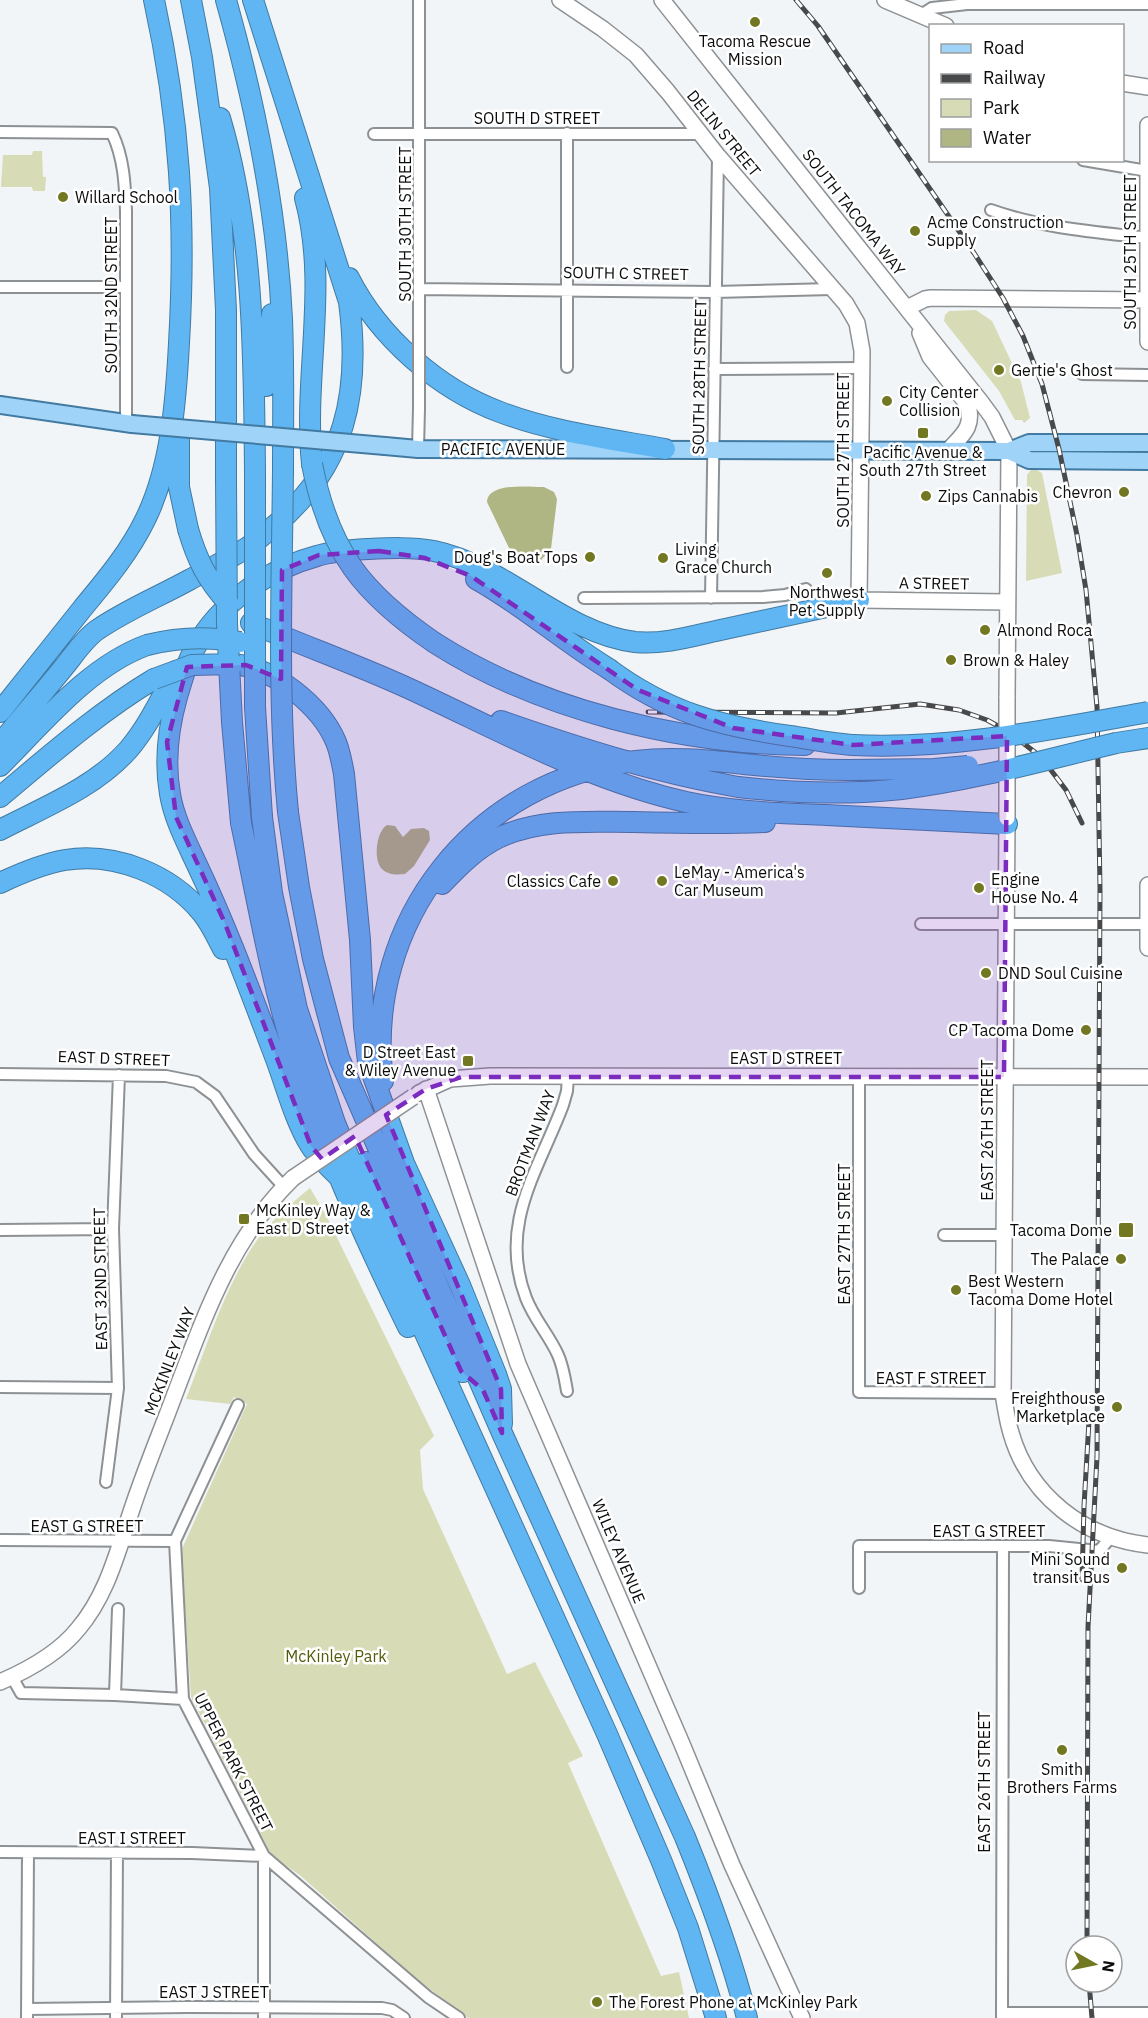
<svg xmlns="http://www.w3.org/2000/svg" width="1148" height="2018" font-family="'IBM Plex Sans',sans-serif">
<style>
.green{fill:#d7dcb7}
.water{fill:#afb583}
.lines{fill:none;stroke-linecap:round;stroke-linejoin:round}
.street-casing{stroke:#8e9194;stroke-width:14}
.secondary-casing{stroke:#8e9194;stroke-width:18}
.primary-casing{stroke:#427aa2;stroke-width:20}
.highway-casing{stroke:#427aa2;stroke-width:22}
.street{stroke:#fff;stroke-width:10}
.secondary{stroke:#fff;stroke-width:15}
.primary{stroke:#9fd3f8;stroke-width:16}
.highway{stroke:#5fb6f3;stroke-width:20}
.rail-casing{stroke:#47494b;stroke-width:5}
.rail{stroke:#fff;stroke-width:3;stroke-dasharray:9;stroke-linecap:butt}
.street-bridge-casing{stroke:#8e9194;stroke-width:14;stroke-linecap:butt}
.secondary-bridge-casing{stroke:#8e9194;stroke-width:18;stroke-linecap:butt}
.primary-bridge-casing{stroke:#427aa2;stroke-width:20;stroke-linecap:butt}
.highway-bridge-casing{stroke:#427aa2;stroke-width:22;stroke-linecap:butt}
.street-bridge{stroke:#fff;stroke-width:10}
.secondary-bridge{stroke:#fff;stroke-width:15}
.primary-bridge{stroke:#9fd3f8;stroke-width:16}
.highway-bridge{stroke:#5fb6f3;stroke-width:20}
.marked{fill:#7b2cbf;fill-opacity:0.2;stroke:#7b2cbf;stroke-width:4.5;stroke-dasharray:12 8;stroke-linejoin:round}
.poi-dot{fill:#727821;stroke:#fff;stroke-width:2}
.labels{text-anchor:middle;stroke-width:5;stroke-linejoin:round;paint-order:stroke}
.poi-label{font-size:16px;fill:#0b0c0d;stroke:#fff;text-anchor:start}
.street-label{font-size:16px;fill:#0b0c0d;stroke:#fff}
.park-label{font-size:16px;fill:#565b07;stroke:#fff}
</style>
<rect width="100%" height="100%" fill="#f1f5f8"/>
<path class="green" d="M33,151H42L43,177H46L45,191H33L32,187H1L3,155H32Z
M976,310L992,321L1021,382L1030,418L1024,423L1022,420H1015L999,391L944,321L945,315L949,311Z
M1035,469L1042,473L1062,573L1026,581L1027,475L1031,470Z
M310,1188L326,1215L434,1436L420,1450L423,1489L507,1674L535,1662L583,1756L568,1763L661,1976L679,1972L689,2018H468L415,1978L301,1876L272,1856L191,1697L181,1551L247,1404L234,1397L230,1404L186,1399C206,1348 227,1280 260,1236C275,1217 292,1203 310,1188Z"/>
<path class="water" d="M544,487L554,492L557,499L551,549L541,560L515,557L511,552L487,502C488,482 529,487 544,487Z
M387,825L395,826L403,837L411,829L424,828L429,831L430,840L414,866L405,874C397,875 388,875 382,869C373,861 376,831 387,825Z"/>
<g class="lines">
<defs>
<path id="street" d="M419,0V325
M921,15L932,8L967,4H1148
M0,132L112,133C124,158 125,185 126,211V423
M374,134H700
M1083,160L1148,171
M991,210C1041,228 1096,232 1148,238
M0,287H126
M419,289L715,292L832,289
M567,367V133
M714,369L861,368
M1082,374L1148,375
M418,449L419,408
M584,598L763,597L785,595L806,589
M711,598L718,156
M921,924H1148
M0,1074L166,1076L196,1082L215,1096L254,1154L284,1187
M859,1076V1392L1003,1393
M0,1230L113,1229
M944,1235H1005
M0,1387L118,1388
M567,1391C565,1379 563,1366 558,1355C549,1335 534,1319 526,1298C498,1225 538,1171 563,1105L567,1091L568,1076
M238,1405L175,1541L183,1699L264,1856L428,1997L459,2018
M106,1482L118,1388L113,1229L119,1075
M0,1540L175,1541
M859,1588V1546H1049L1099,1551L1111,1537
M12,1677L21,1693L115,1695L183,1699
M115,1695L118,1609
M0,1852L192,1853L264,1856V2018
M27,2009L188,2007L382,2008L392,2010L404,2018
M1002,2013H1148
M27,2018L28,1853
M116,2018L117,1853
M1002,2018L1003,1546"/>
<path id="secondary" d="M560,0L603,29L636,55L668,92L718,156L846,304L857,323L862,351L859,600L1007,602
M662,0L981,402L992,417L1009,451L1007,698
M885,0L946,26
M1122,83L1148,87
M1148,125V342
M907,308L925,299L931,298L1148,300
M920,333L930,357L968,405C974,428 962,435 948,451
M1007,818L1003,1393C1005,1406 1007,1420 1011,1433C1029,1496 1084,1538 1148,1545
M1148,885V948
M426,1089L518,1364L682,1744L732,1865L802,2018
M419,1093L450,1079L490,1076L1148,1077
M0,1682C28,1670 58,1654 78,1629C108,1594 118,1549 133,1506C146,1467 162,1429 176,1391C205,1315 232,1237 293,1178"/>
<path id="primary" d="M0,405L132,424
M385,446L418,449L1009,451L1029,460L1148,461
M1009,451L1029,443H1148"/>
<path id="highway" d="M191,0L202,57L220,188L226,310V479
M226,0C255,103 277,212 282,319C284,369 283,420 283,470
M220,118C254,232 254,356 255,474
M305,198C329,286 303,376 312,464
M349,278C379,337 438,389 500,412C552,432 610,439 665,449
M266,386L265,366L272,314
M179,440V487L188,529
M476,579C523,605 563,641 609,669
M251,623C304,646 358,665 410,689C501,731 588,780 686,802C732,812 780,813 826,815C886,818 947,821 1007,824
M435,643C540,710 681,744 805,745
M233,664C273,667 321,706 336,742C340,752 342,763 344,774L360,940L364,1027L368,1062L404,1163L460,1285L496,1374L501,1389L502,1424
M0,712C27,678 55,643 82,609C105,581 129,553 145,520C171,468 176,401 179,343C186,223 180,118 154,0
M501,721C581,749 654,772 738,787
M1116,743L1148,738
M0,744C21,718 43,693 64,667C74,655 84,639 97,630C126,610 158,597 189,580C209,569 229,559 248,547C257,541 265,533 273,527C346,466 361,393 349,302L253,0
M0,766C43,723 89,666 147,645
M0,797C49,756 99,712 154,679
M288,812L299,887L313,959L339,1058L502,1433L685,1837C709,1896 731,1955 747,2018
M262,817L272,893L297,1009L335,1123L389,1254L607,1734L661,1860L688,1928L716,2018
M241,823C257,898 270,976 293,1050C322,1145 364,1237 408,1327
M0,830C44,807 94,788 128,750C148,727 161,698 176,671
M0,883C21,873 42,864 65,860C115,852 170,874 202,913C211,924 216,936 223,949
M442,884C459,866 476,849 498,838C540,818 588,822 633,822C677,823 721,824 765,822
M383,1081C363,921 476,779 636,761C675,756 714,761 754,765C785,768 817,770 849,770
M366,1162L417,1281L463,1372
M341,1179C331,1168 317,1157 310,1145C294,1119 285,1082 274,1054C250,991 227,928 198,867C187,843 174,819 170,794C164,760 168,729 177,697C182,681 186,663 195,648C220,603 268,569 317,556C333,551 352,550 369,549C390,548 412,547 434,551C506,566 563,633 635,642C665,645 696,635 725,629C770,619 814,610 859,600"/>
</defs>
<use href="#street" class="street-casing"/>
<use href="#secondary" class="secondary-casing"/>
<use href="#primary" class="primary-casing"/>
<use href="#highway" class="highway-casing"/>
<use href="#street" class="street"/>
<use href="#secondary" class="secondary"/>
<use href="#primary" class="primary"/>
<use href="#highway" class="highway"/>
<defs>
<path id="rail" d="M796,0L818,26L974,253L1003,298L1023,336L1042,384L1059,449L1077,535L1086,590L1097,707L1100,889L1097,1457L1088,1627L1087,1946
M648,712L836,713L920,704L959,710L987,720L1009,732L1041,757L1066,790L1082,823
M1082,1580L1084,1506L1089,1421
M1089,1982L1092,2018"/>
</defs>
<use href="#rail" class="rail-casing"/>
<use href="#rail" class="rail"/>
<defs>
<path id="street-bridge" d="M419,408V325"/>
<path id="secondary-bridge" d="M1007,698V818
M293,1178L413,1097"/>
<path id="primary-bridge" d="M132,424L385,446"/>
<path id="highway-bridge" d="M312,464C329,552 363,594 435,643
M283,470C282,584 277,698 288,812
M255,474V707L262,817
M226,479L227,624L232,722L241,823
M188,529C197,560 207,580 229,604
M147,645C178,637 209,636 240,642
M609,669C667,712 719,726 790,736C811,739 832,744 853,745C951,750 1053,729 1148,712
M154,679L192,665L233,664
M849,770L934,769L968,766
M738,787C792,793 848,795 902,789C974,780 1045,760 1116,743"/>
</defs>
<use href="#street-bridge" class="street-bridge-casing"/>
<use href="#secondary-bridge" class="secondary-bridge-casing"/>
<use href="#primary-bridge" class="primary-bridge-casing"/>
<use href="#highway-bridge" class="highway-bridge-casing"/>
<use href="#street-bridge" class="street-bridge"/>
<use href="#secondary-bridge" class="secondary-bridge"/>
<use href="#primary-bridge" class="primary-bridge"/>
<use href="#highway-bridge" class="highway-bridge"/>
</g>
<path class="marked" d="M379,551L425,558L471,576L638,690L733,728L853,745L1007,736L1004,1077H461L426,1089L386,1115L501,1389L502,1433L483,1390L461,1371L355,1136L322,1159L311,1146L224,921L176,817L167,742L187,667L246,665L281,679L282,570L319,555Z"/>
<g class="poi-dot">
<circle cx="755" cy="22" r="6"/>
<circle cx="63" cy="197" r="6"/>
<circle cx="915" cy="231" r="6"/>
<circle cx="999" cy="370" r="6"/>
<circle cx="887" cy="401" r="6"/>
<rect x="917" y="427" width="12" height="12" rx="3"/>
<circle cx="1124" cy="492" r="6"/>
<circle cx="926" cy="496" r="6"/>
<circle cx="590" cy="557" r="6"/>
<circle cx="663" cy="558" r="6"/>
<circle cx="827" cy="573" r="6"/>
<circle cx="985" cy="630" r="6"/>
<circle cx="951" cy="660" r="6"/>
<circle cx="613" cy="881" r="6"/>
<circle cx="662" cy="881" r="6"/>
<circle cx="979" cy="888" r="6"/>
<circle cx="986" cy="973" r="6"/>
<circle cx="1086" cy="1030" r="6"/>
<rect x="462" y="1055" width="12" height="12" rx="3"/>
<rect x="238" y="1213" width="12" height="12" rx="3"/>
<rect x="1118" y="1222" width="16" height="16" rx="3"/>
<circle cx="1121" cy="1259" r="6"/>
<circle cx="956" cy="1290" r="6"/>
<circle cx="1117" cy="1407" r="6"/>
<circle cx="1122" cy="1568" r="6"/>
<circle cx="1062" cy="1750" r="6"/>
<circle cx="597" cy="2002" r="6"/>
</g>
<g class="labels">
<g class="poi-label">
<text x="755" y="47" text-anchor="middle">Tacoma Rescue<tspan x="755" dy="18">Mission</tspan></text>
<text x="75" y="203">Willard School</text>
<text x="927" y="228">Acme Construction<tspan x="927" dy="18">Supply</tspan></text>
<text x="1011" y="376">Gertie's Ghost</text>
<text x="899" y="398">City Center<tspan x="899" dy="18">Collision</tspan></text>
<text x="923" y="458" text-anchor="middle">Pacific Avenue &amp;<tspan x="923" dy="18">South 27th Street</tspan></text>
<text x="1112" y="498" text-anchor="end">Chevron</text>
<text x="938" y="502">Zips Cannabis</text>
<text x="675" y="555">Living<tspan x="675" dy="18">Grace Church</tspan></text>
<text x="578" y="563" text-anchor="end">Doug's Boat Tops</text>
<text x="827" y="598" text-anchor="middle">Northwest<tspan x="827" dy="18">Pet Supply</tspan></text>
<text x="997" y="636">Almond Roca</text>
<text x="963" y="666">Brown &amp; Haley</text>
<text x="674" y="878">LeMay - America's<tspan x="674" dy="18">Car Museum</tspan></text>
<text x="991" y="885">Engine<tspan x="991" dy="18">House No. 4</tspan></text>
<text x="601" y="887" text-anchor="end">Classics Cafe</text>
<text x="998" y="979">DND Soul Cuisine</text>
<text x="1074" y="1036" text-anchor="end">CP Tacoma Dome</text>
<text x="456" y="1058" text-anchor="end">D Street East<tspan x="456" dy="18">&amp; Wiley Avenue</tspan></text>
<text x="256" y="1216">McKinley Way &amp;<tspan x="256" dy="18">East D Street</tspan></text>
<text x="1112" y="1236" text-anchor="end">Tacoma Dome</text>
<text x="1109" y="1265" text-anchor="end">The Palace</text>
<text x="968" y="1287">Best Western<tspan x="968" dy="18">Tacoma Dome Hotel</tspan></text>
<text x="1105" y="1404" text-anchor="end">Freighthouse<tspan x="1105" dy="18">Marketplace</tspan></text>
<text x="1110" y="1565" text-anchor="end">Mini Sound<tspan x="1110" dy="18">transit Bus</tspan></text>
<text x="1062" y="1775" text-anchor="middle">Smith<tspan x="1062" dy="18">Brothers Farms</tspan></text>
<text x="609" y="2008">The Forest Phone at McKinley Park</text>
</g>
<g class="street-label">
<text x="537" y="124">SOUTH D STREET</text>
<text transform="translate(724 133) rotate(51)" y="6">DELIN STREET</text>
<text transform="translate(854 212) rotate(52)" y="6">SOUTH TACOMA WAY</text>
<text transform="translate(405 224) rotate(-90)" y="6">SOUTH 30TH STREET</text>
<text transform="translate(1130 252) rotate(-90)" y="6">SOUTH 25TH STREET</text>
<text transform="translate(626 273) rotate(1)" y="6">SOUTH C STREET</text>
<text transform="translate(111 295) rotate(-90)" y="6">SOUTH 32ND STREET</text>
<text transform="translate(699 377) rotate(-89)" y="6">SOUTH 28TH STREET</text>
<text x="503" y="455">PACIFIC AVENUE</text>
<text transform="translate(843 450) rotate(-90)" y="6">SOUTH 27TH STREET</text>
<text transform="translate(934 583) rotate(1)" y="6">A STREET</text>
<text transform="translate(114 1058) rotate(2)" y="6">EAST D STREET</text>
<text x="786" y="1064">EAST D STREET</text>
<text transform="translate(987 1130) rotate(-90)" y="6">EAST 26TH STREET</text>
<text transform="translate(530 1143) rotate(-69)" y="6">BROTMAN WAY</text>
<text transform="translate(844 1234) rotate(-90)" y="6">EAST 27TH STREET</text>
<text transform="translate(100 1279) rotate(-91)" y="6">EAST 32ND STREET</text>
<text transform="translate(169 1361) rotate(-69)" y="6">MCKINLEY WAY</text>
<text x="931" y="1384">EAST F STREET</text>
<text x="87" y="1532">EAST G STREET</text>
<text x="989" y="1537">EAST G STREET</text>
<text transform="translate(619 1551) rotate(67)" y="6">WILEY AVENUE</text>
<text transform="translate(234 1762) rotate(63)" y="6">UPPER PARK STREET</text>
<text transform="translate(984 1782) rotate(-90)" y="6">EAST 26TH STREET</text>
<text x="132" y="1844">EAST I STREET</text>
<text x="214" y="1998">EAST J STREET</text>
</g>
<g class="park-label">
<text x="336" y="1662">McKinley Park</text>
</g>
</g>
<rect x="929" y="24" width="195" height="138" fill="#ffffff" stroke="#9d9e9e" stroke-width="1.5"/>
<rect x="941" y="44" width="30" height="9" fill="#9fd3f8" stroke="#9d9e9e" stroke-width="1.5"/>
<text x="983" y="54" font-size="18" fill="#0b0c0d">Road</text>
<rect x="941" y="74" width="30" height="9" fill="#47494b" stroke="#9d9e9e" stroke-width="1.5"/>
<text x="983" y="84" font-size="18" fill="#0b0c0d">Railway</text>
<rect x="941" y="99" width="30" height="18" fill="#d7dcb7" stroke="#9d9e9e" stroke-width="1.5"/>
<text x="983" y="114" font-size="18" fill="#0b0c0d">Park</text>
<rect x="941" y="129" width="30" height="18" fill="#afb583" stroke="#9d9e9e" stroke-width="1.5"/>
<text x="983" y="144" font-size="18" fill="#0b0c0d">Water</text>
<g transform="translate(1094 1964) rotate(99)"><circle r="28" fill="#ffffff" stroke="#9d9e9e" stroke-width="1.5"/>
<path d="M0-4.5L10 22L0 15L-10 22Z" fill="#727821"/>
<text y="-9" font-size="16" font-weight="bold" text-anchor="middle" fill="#0b0c0d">N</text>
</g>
</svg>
